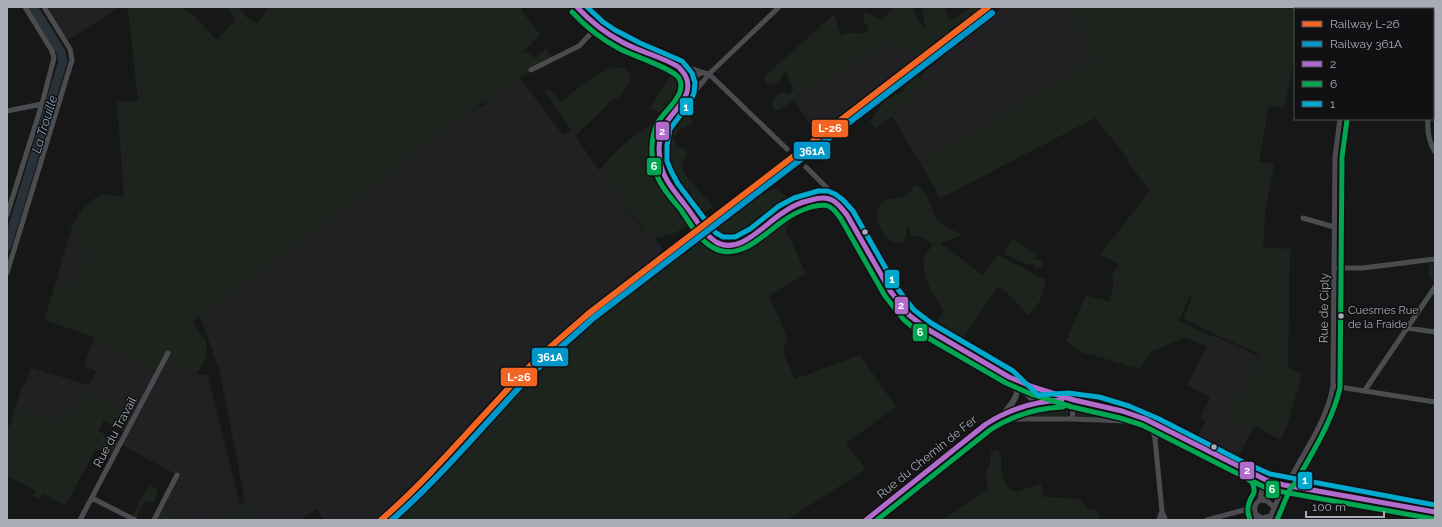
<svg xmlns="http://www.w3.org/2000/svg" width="1442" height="527" font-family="Raleway,sans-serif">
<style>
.built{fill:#212123}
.green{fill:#1d241e}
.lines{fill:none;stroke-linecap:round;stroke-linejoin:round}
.river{stroke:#2a3239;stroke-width:9}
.minor{stroke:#4b4c50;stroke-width:5}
.major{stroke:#4d4f52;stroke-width:6}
.bus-1-casing{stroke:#111113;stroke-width:8}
.bus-2-casing{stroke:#111113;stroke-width:8}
.bus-3-casing{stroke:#111113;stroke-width:8}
.bus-1{stroke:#b06ccc;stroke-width:5}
.bus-2{stroke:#00a651;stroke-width:5}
.bus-3{stroke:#00a9ce;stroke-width:5}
.rail-1-casing{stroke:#111113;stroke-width:9}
.rail-2-casing{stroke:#111113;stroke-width:9}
.rail-1{stroke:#f26522;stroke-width:6}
.rail-2{stroke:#0096ca;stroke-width:6}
.bus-dot{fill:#a8adb8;stroke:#111113;stroke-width:1.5}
.labels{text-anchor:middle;stroke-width:3;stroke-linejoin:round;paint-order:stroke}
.bus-label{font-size:11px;fill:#a8adb8;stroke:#111113;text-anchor:start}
.street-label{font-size:12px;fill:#a8adb8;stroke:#111113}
.water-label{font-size:13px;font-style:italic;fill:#7f9bb3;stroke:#111113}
.line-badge{stroke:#111113;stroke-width:1.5}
.badge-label{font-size:11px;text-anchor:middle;font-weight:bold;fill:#fff}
</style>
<rect width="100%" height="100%" fill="#171717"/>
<path class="built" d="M44,7H120L65,42Z
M1002,7H1069L1092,54L1093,61L1052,84L1049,87L919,162L891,114L926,85L920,76Z
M885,43L890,46L906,45L917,59L817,135L794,100L804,90L807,93Z
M520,78L563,135L571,130L599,170L644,232L655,238L670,260L604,309L547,359L409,507L393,520H324L316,509L301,520H249L219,369L200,316L223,301L476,106L482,107Z
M70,233L90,254L73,286L56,281Z
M1213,335L1260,357L1228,418L1252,430L1235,465L1194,444L1206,421L1200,418L1210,397L1187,385Z
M92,342L158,372L168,353L178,364L195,375L207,374L240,504L211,520H187L163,507L179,476L120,444L127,432L77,407L59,421L15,408L23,385L25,386L31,368L89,385L96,371L84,366Z"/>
<path class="green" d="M128,7H180L189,11L217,40L235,21L228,7H239L248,19L258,23L268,7H523L521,10L540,35L523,52L528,53L534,58L546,49L548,50V53L553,59L525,74L490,101L476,106L223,301L193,321L200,335L205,338C209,356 206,361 195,375L178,364L168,354L158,372L92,342L94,337L44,320L56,281L73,286L89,254L70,233C75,217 86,198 105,195C111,194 118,196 124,197L117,102L138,100L128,10Z
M894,7L913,8L918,20L926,30L922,7H945L950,20L972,7H983L917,59L906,45L897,48L885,43L807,93L804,90L794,100L778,111L775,110C771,104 774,94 782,93C783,93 788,94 789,95L794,88L788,78L786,71C779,79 779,86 767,83L764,78V77L834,14L841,36C850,30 857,34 866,33L869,29C865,24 862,19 864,13C872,13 875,19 882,20Z
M1069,7H1307V9H1295V57L1284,109L1269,105L1259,161L1274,164L1265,215L1263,247L1290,249L1288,367L1302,373L1288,423L1281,440L1254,426L1252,430L1228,418L1260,355L1183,319L1192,297H1189L1179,321L1213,337L1207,347L1186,337L1150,352L1141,369L1081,352L1066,341L1086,295L1110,302L1114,279L1110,276L1120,264L1100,255L1150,190L1128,163L1129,160L1095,118L939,199L935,188L919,162L1049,87L1052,84L1093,61L1092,54Z
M677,66L688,80L679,108L693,120L691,125L679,130L674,137L677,147H682L686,150V157L681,162L685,175L713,206L682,229L670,235L655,238L645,232L599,170C613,156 638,127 657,123L664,126L670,118L650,108Z
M619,67L624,68L630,75V81L621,96L610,102L575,136L547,94L546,90L548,88L561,102C579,88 596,70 619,67Z
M918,75L926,85L892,114V116L875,129L870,121C876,115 879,107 885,101C892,95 899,95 905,90V86Z
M916,185C928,188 931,213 939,222C944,227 955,231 961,234C955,240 947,239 941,244L983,275L998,255L1046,280L1040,301L1029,316L1013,298L998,286L960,342L934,326L944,311C933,296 913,263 931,248L932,243L919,236L910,235V228L907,225C905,234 909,248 895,242C892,241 889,240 887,238C883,235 881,229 879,225C874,216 877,203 888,200C898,196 909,199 913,187Z
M776,188L792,201L783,213L798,215L785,228L806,274L769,295L787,338L783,353L795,379L860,355L896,407L846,443L866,469L787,520H393L409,507L547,359L604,309L702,234C714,245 720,252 735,244L717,239L707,231L761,189L764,194Z
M1012,238L1037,255L1033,259L1041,260L1043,263L1041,268L1036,269L1032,263L1027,265L1006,254L1005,251Z
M1435,262V282L1430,277L1428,263Z
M87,392L132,414L123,430L104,420L98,431L121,442L113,458L96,449L65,506L43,494L38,499L33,495L36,491L7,476V428L10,425L15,408L59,421L77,407L80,408Z
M1068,407V416H1025L1024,414L1025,412L1046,408Z
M1077,407L1115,415V418L1075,417V409Z
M996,449C1005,456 999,467 1002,476C1003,481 1008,486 1010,490L1016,492L1041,484L1044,497L1080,499L1088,509H1097L1099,520H942L988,489L986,472L990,463L991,452Z
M150,485L156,488L158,491L155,497H156L154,502L146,501L136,518L133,516C138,505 141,494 150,485Z
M246,501L249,520H211Z
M163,507L187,520H156Z"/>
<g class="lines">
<path class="river" d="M7,246L63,61L61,52L33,7"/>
<path class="minor" d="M1383,9L1384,7
M679,67C689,65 699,73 709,74L787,149
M531,70L579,46L597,27
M688,80L701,73
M689,86L702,83L709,74L779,7
M685,99L694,92L701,84
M1433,99L1435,93
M7,111L42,104
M1428,119C1427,131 1429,142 1435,152
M806,167L826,187L837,203
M7,215L42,104L54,58L52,51L25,7
M1303,218L1334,227
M1334,268H1363L1435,259
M7,273L72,60L70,49L44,7
M1407,328L1435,332
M1333,386L1435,402
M1365,390L1435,287
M1000,415L1009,419H1072L1126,421L1142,426L1149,421
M1072,419L1074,400
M1155,424L1153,431L1155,439L1162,511L1165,519
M1155,439L1163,428
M92,498L135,520
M1261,500L1267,501L1274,507
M1263,500L1274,490L1278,484
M1256,514L1262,518L1271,516
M1159,519L1162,511
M80,520L168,353
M154,520L177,475
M1207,520L1255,507
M1257,520C1255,512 1252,505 1260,500L1262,489L1258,477
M1269,520L1284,485L1290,479C1306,449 1327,420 1333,386L1335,157L1340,119"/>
<path class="major" d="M577,7C603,39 642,51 679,67C703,93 675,104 664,126C660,136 658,152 660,162C662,178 681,198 690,211C698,222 707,239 721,244C743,251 766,223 783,212C792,207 802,202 811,200C817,198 826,197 832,200C838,203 842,209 847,215L891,292L909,315L927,329L1009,377L1033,387L1074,400L1122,411L1145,419L1268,481L1284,485L1435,512
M1012,379L1035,402
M1033,387L1036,393L1035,402
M1006,411C1013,402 1018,397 1017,385
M866,520L986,424C1014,406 1038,400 1070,400"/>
<defs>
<path id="bus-1" d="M577,7C590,21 605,33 622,42C640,52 660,56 677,66C680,68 683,72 685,75C696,95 673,110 665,125C658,137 658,154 661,166C665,181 676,193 685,205C695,217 702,233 716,242C740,256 765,223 784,212C792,206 802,202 811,200C818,198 826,197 832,200C838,203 843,210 847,215L891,292L909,315L927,329L1009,377L1033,387L1074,400L1122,411L1145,419L1268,481L1284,485L1435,512
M866,520L986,424C1010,409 1034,401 1062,400"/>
<path id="bus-2" d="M572,12C586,27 601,39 620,49C633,56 672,68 679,78C688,94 665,110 658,122C651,135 650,155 655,170C659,185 671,198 681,210C690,223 698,239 712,247C740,264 765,232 786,219C793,214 802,210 811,207C816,206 823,204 828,206C834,208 838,215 841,219L885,296L904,320L923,335L1006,383L1031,394L1072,407L1120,418L1142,425L1266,488L1283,492L1434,519
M1244,477L1252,482C1257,496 1252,492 1249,503C1247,509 1248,515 1250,520
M877,520L990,430C1013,415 1036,408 1063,407
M1277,520L1290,489L1296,482C1313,451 1332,422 1340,388L1342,157L1347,120"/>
<path id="bus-3" d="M587,7L603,22L615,30L640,43L682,61L692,73L695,83L694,93L690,102L670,129L667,145V161L671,171L678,184L709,225L716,233L723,237H735L750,229L779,206L794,198L818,191H828L835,194L843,200L853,211L897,288L914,310L931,323L1013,371L1038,395L1068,393L1099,397L1129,406L1159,419L1243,462L1270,474L1435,505"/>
</defs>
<use href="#bus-1" class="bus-1-casing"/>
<use href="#bus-2" class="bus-2-casing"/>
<use href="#bus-3" class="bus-3-casing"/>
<use href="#bus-1" class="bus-1"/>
<use href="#bus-2" class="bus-2"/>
<use href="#bus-3" class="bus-3"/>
<defs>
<path id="rail-1" d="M381,520C434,474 478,419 527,369C546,350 568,332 588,314L988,7"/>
<path id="rail-2" d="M392,520C442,476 485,423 531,375C550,355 572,338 592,319L992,13"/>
</defs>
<use href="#rail-1" class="rail-1-casing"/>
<use href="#rail-2" class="rail-2-casing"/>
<use href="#rail-1" class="rail-1"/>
<use href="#rail-2" class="rail-2"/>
</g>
<g class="bus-dot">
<circle cx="865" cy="232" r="3.5"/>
<circle cx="1341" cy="316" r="3.5"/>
<circle cx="1214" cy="447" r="3.5"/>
</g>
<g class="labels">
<g class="bus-label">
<text x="1348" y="314">Cuesmes Rue<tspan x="1348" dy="14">de la Fraide</tspan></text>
</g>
<g class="street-label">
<text transform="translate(1324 308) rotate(-89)" y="4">Rue de Ciply</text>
<text transform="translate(115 432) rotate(-62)" y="4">Rue du Travail</text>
<text transform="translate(927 457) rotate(-39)" y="4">Rue du Chemin de Fer</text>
</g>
<g class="water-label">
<text transform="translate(44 124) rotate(-73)" y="5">La Trouille</text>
</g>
</g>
<g class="line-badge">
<rect x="679" y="97" width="15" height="19" rx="4" fill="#00a9ce"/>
<rect x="811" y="119" width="38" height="19" rx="4" fill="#f26522"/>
<rect x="655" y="121" width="15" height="20" rx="4" fill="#b06ccc"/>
<rect x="793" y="141" width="38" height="19" rx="4" fill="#0096ca"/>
<rect x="646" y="157" width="16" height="19" rx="4" fill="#00a651"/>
<rect x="884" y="269" width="16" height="20" rx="4" fill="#00a9ce"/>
<rect x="894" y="296" width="15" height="19" rx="4" fill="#b06ccc"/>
<rect x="912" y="323" width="16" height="19" rx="4" fill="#00a651"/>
<rect x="531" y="347" width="38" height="20" rx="4" fill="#0096ca"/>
<rect x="500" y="367" width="38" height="20" rx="4" fill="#f26522"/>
<rect x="1239" y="461" width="16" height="19" rx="4" fill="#b06ccc"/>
<rect x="1297" y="471" width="16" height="19" rx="4" fill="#00a9ce"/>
<rect x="1265" y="480" width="15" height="19" rx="4" fill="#00a651"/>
</g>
<g class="badge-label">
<text x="686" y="111">1</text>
<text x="830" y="132">L-26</text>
<text x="662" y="135">2</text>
<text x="812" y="155">361A</text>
<text x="654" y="170">6</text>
<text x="892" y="283">1</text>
<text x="901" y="309">2</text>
<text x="920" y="336">6</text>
<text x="550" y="361">361A</text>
<text x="519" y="381">L-26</text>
<text x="1247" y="474">2</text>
<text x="1305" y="484">1</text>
<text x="1272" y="493">6</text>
</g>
<rect width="1442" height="527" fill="none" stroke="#a8adb8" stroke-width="16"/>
<rect x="1294" y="8" width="140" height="112" fill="#111113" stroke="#4d4f55"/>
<rect x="1302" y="21" width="20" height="6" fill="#f26522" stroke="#4d4f55"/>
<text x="1330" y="28" font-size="12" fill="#a8adb8">Railway L-26</text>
<rect x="1302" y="41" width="20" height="6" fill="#0096ca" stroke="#4d4f55"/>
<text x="1330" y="48" font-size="12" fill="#a8adb8">Railway 361A</text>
<rect x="1302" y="61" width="20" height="6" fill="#b06ccc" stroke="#4d4f55"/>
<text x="1330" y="68" font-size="12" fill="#a8adb8">2</text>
<rect x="1302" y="81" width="20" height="6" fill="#00a651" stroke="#4d4f55"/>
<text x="1330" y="88" font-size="12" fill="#a8adb8">6</text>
<rect x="1302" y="101" width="20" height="6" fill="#00a9ce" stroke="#4d4f55"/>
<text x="1330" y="108" font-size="12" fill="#a8adb8">1</text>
<path d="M1306 511v6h78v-6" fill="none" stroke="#a8adb8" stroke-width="2"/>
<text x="1312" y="511" font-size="12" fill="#a8adb8" stroke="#111113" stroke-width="3" paint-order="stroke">100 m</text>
</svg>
